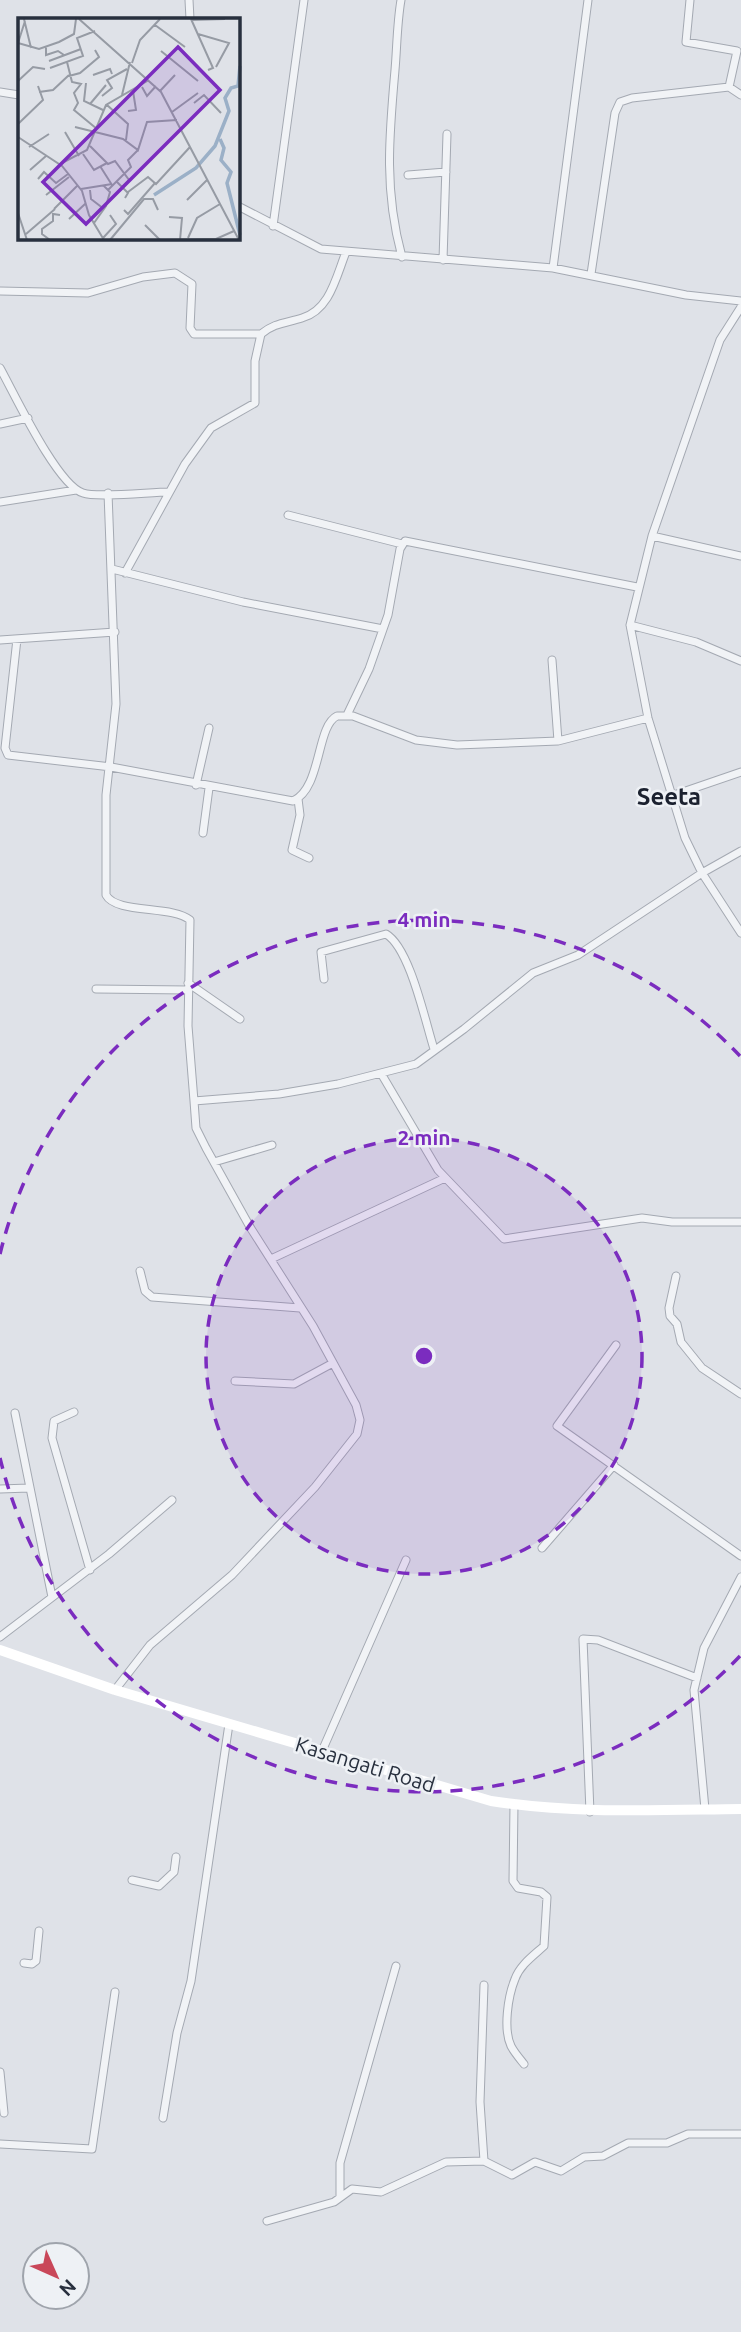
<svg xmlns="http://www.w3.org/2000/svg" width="741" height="2332" font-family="Ubuntu,sans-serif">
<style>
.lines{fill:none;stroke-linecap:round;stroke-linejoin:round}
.street-casing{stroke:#a4a9b2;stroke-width:9}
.street{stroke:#f1f3f6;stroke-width:7}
.secondary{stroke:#fff;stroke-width:10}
.ring{fill:none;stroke:#7b2cbf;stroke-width:3.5;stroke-dasharray:12 9}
.labels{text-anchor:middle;stroke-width:5;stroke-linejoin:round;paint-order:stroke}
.street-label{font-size:21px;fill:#28303e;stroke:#eef1f5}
.quarter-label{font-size:24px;font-weight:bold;fill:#1b212f;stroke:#eef1f5}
.inset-river{fill:none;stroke:#9bb0c7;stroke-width:3.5}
.inset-road{fill:none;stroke:#969ba4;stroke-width:2}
.view{fill:#7b2cbf;fill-opacity:0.15;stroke:#7b2cbf;stroke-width:3.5}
.inset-edge{fill:none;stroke:#28303e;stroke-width:3.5}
.centre{fill:#7b2cbf;stroke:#eef1f5;stroke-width:3.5}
.ring-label{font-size:21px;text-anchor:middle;font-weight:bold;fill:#7b2cbf;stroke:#eef1f5;stroke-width:5;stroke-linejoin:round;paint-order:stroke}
</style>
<rect width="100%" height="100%" fill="#dfe2e8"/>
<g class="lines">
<defs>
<path id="street" d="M189,0L190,19
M401,0C397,23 397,47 395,70C389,137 384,191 402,257
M690,0L686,42L737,51L729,87
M0,92L19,95
M408,175L446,172
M238,206L321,249L553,268L686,295L741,301
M273,226L304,0
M443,260L447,134
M553,268L588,0
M591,274L615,113L620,102L632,98L729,87L741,95
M0,291L88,293L143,277L175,273L192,284L190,328L194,334H261
M741,307L720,340L652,536L630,625L648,718L685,838L702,873L741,933
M0,368C15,395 57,485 83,493C97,498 151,492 169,492
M0,424L28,418
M108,493L116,704L106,795V895C116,914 172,905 190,920L188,1026L194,1101
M0,502L76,490
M288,515L402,544
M652,536L741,556
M112,569L243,602L383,629
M125,573L185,464L211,428L255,403V361L261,334C274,323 286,323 302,318C330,310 336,277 346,252
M630,625L696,642L741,661
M17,639L5,748L8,755L111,767L293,801C322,788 316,726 337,716H353L416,740L457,745L558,741L648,718
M0,640L115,632
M552,660L558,741
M347,715L369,669L388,615L400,549L405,541L637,587
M196,785L209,728
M671,796L741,772
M298,799L300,815L292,850L309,858
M203,833L209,788
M324,979L321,952L386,934C410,948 425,1021 434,1049
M188,983L240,1019
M96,989L188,990
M382,1075L438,1170L504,1239L642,1218L672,1222H741
M214,1162L272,1145
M271,1259L445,1178
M140,1271L145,1291L152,1297L300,1308
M676,1276L669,1308L670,1316L677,1324L681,1342L702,1368L741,1394
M616,1345L557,1426L741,1556
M235,1381L294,1384L333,1363
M74,1412L54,1421L52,1438L90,1570
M15,1413L52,1597
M0,1489L29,1488
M542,1548L614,1465
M0,1637L109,1554L172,1500
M115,1690L150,1645L232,1575L315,1487L357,1434L360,1420L356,1405L313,1326L250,1227L206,1148L196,1128L194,1101L279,1094L338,1084L416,1064L464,1029L533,973L578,955L702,873L741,851
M322,1751L406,1560
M514,1804L513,1881L518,1888L541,1892L547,1897L544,1946C533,1956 520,1965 515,1979C508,1996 503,2029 511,2046C514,2052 520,2059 524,2064
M705,1809L694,1690L704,1648L741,1577
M590,1812L583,1639L598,1640L697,1678
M132,1880L159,1886L174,1872L176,1857
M24,1963L32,1964L36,1961L39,1931
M484,1985L480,2102L484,2161
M0,2072L4,2113
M163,2118L177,2033L191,1981L229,1724
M0,2144L92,2149L115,1992
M340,2197V2163L396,1966
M267,2221L334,2202L352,2189L381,2192L446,2162L484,2161L512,2175L535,2162L561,2171L584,2157L603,2156L628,2143H667L688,2134H741"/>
</defs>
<use href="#street" class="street-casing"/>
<use href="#street" class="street"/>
<path class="secondary" d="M0,1650L115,1690L491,1801C575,1814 656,1810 741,1809"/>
</g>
<circle cx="424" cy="1356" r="218" fill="#7b2cbf" fill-opacity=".12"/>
<g class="ring">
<circle cx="424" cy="1356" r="218"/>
<path d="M740 1656A436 436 0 0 1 0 1458M0 1254A436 436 0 0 1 740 1056"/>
</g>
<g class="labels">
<g class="street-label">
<text transform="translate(365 1765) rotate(17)" y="7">Kasangati Road</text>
</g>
<g class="quarter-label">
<text x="669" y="805">Seeta</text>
</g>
</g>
<g transform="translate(18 18)">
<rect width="222" height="222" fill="#dfe2e8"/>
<path class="inset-river" d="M202,121L206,130L203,142L213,154L209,165L222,217M136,177L178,150L197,128L211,93L207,80L213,70L220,68L222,48"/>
<path class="inset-road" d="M6,1L13,30M61,1L143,74L221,222M173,1L195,50L190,52M174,2L207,1M137,7L167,29M180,16L211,25L198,49M0,25L21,31L41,24L56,16L58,1M0,25L7,3M28,28V37L40,33L46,37M143,33L180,63M31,43L63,31M49,44L54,64L63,66L56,75L60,85L56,92L79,111M114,45L122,22L142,1M32,50L65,38L59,20L77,13M75,57L92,51L94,56M51,58L62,55L81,39L77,32M0,63L15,49L27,51M68,65L66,83L85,92M124,69L129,78L138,68M142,73L157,57M21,74L35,72L51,57M104,77L112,44M84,78L94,70L89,62L109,51M176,85L186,77L203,95M72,86L88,67M89,87L110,106L108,122M110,93L118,92L115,73M154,94L180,75M0,106L25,82L20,68M57,109L105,121L120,132L129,104L159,102M47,114L61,138M0,119L44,148L64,173L71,197L86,222M72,128L90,146L97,143L111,162L104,169M11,129L31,116M65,136L76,152L89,145M42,146L69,132L88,87L131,62M82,148L94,167M12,152L28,138M20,161L26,154L38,165L50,156M98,163L110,175L107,180M63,171L94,166M72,172L73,181L86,191M90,172L113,149L110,142L120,132M110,174L130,159L138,166L172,129M28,177L51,159M169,182L189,162M36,191L59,168M106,192L110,196L137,165M0,195L9,222M151,199L164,200L162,222M51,201L67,186M76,205L88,188L92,174L86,168M127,207L142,222M8,216L37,191M85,220L98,206L92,197M170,220L179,200L202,186M32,222L24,216V211L35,203V196L42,197M92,222L126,181H135L140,192M147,222L198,221L216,213"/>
<path class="view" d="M160,29L202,72L68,206L25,164Z"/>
<rect width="222" height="222" class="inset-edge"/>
</g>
<circle cx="424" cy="1356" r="10" class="centre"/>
<g class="ring-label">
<text x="424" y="927">4 min</text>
<text x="424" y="1145">2 min</text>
</g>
<g transform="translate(56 2276) rotate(135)"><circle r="33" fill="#eef1f5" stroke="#9fa4ac" stroke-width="2"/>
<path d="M0-5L12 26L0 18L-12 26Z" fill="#c94759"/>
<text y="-10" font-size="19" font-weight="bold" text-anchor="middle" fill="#28303e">N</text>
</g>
</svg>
